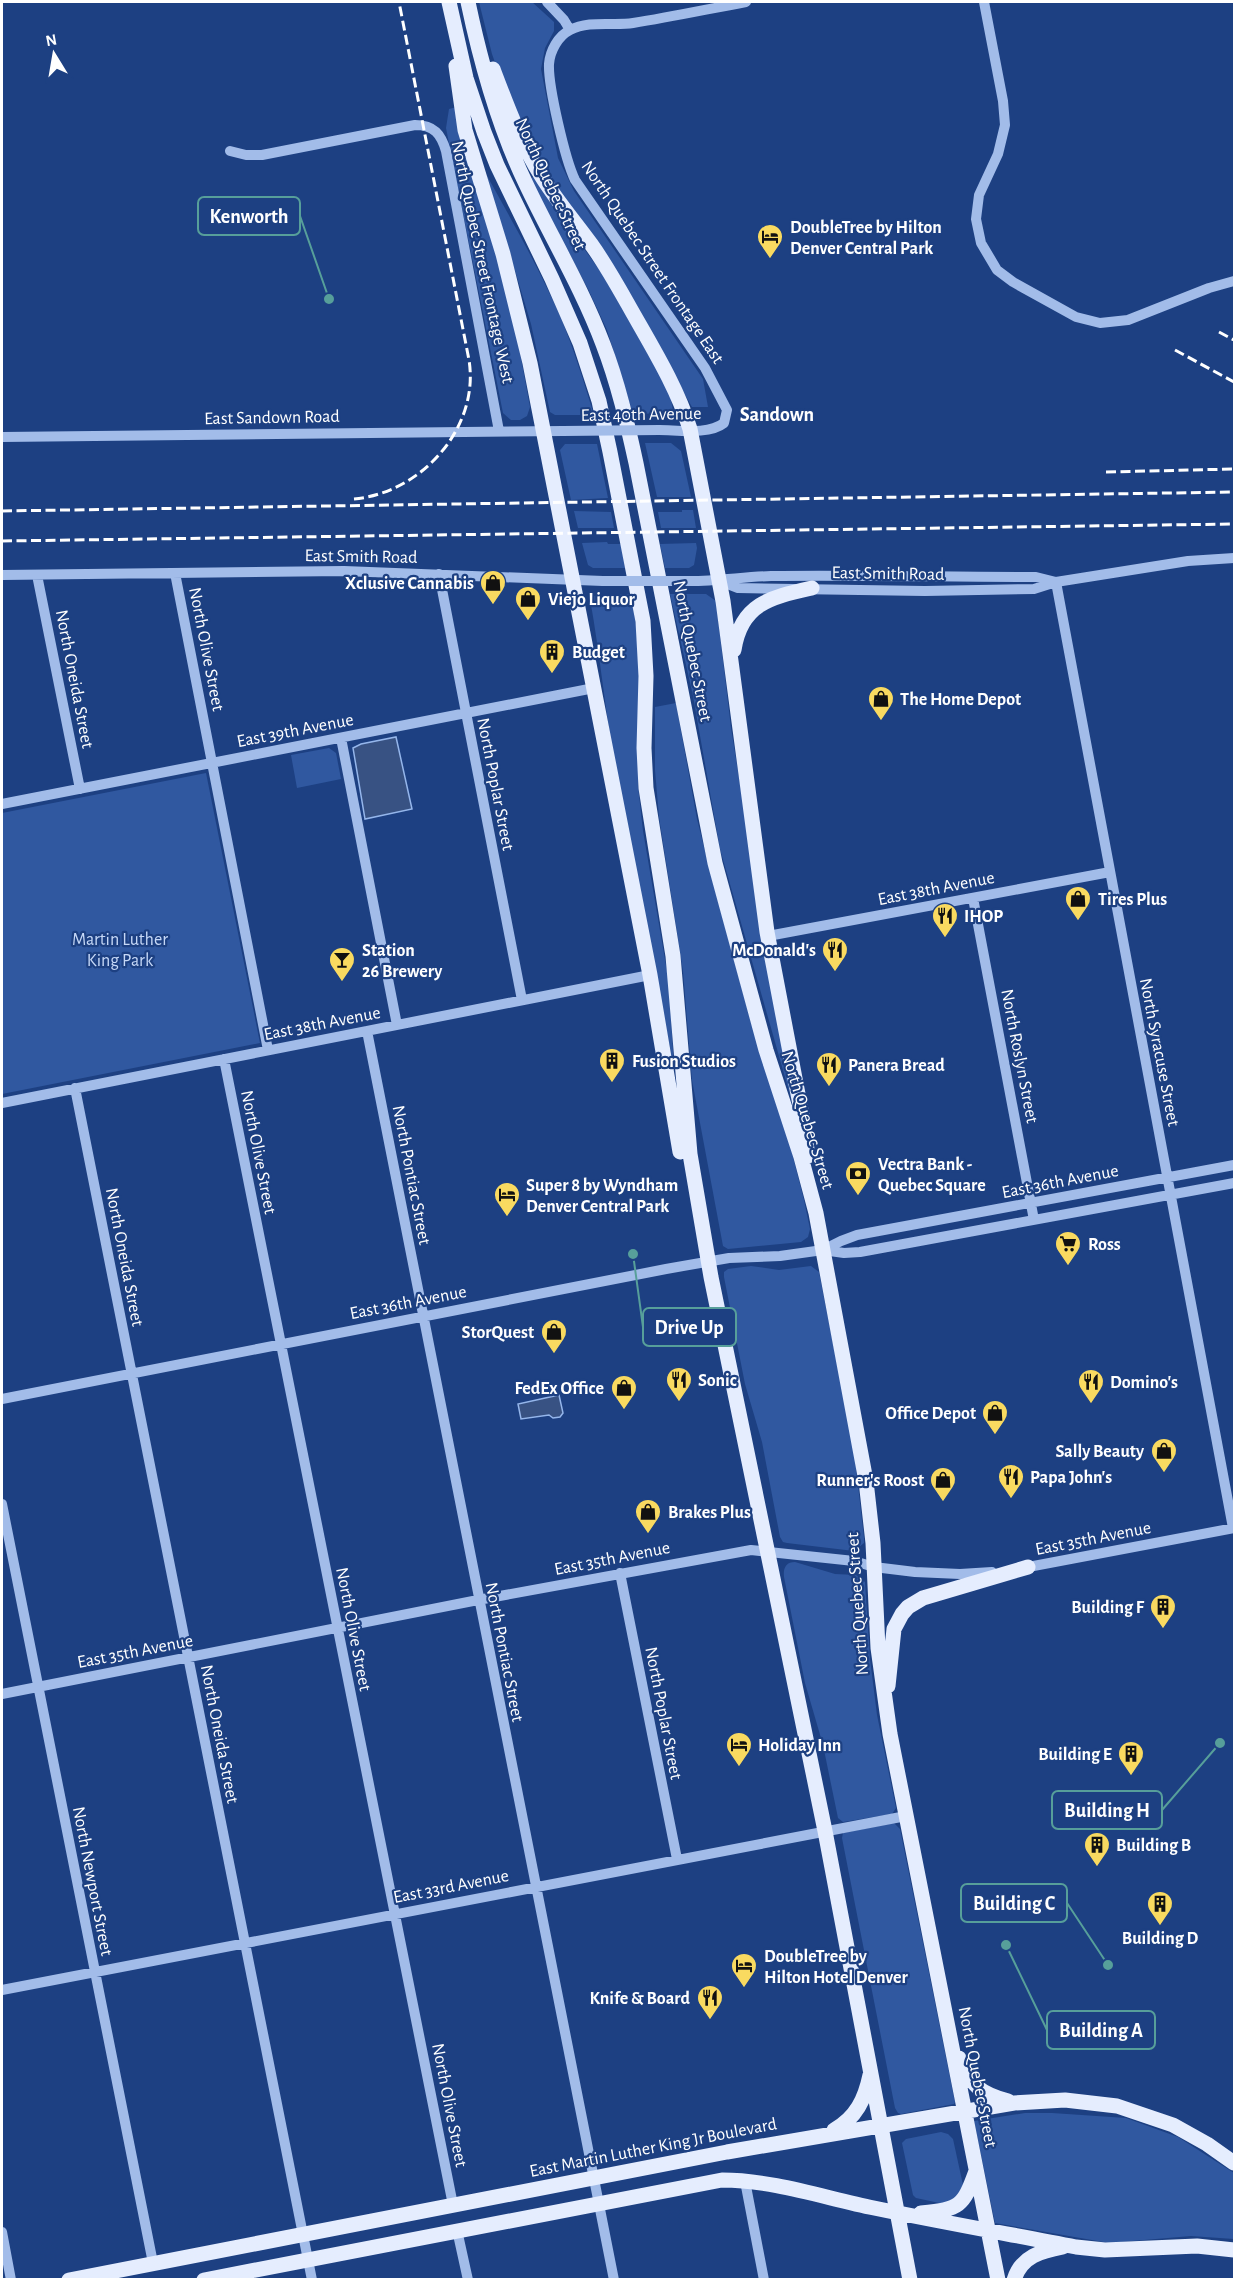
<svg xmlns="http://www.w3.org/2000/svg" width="1236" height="2281" font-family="'Alegreya Sans',sans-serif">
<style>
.green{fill:#3058a0}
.water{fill:#385283;stroke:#95b6eb;stroke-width:1.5}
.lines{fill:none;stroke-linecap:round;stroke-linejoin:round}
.minor{stroke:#a2bce9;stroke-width:10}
.major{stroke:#e5edfe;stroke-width:15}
.rail{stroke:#fff;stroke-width:3;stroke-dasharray:10 4.5;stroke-linecap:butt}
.minor-bridge{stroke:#a2bce9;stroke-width:10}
.labels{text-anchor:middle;stroke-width:4.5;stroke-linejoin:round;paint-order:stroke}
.street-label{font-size:18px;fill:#fff;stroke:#1d4082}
.poi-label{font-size:18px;font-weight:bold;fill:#fff;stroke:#1d4082;text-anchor:start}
.park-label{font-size:18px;fill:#c6d8f7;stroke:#1d4082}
.neighbourhood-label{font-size:20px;font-weight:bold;fill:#fff;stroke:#1d4082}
.leader{fill:none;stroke:#579f9a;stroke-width:2}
.callout-dot{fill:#579f9a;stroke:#1d4082;stroke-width:2}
.callout{fill:#1d4082;stroke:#579f9a;stroke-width:2}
.callout-label{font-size:20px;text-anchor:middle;font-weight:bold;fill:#fff}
</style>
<rect width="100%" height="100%" fill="#1d4082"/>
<path class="green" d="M479,2H532L554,22V31L545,48L541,69L558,158L574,191L703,379L708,407H692L647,329L558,194L504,88L492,54Z
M457,107L514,320L530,407L527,416L520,420H511L503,413L446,128L449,109Z
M486,174C512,221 539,268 561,318C574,350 584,382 594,415H555L550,412L531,324Z
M535,176L555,209L601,272L670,393L673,411L670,413L633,414L607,330L588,289L530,179Z
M645,443H671L681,451L691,497H657Z
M565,444H597L608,498L571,500L560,450Z
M682,510H693L696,528H661L658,512H682Z
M574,511L611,512L614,528H578Z
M607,542L608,544H621L625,568H593L588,565L582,543Z
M696,543L697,548L694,565L689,568H665L660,544Z
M631,594L636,625L639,671L638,786L643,831L669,983L674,1069C655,968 633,867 615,765C605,710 600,654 590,599L594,596Z
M670,594H706L716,601L731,728L791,1098L720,849L693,696Z
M676,703L697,819L712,879L752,1026L789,1141L804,1200L810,1229L808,1237L801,1242L728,1249L723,1246L692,1080L683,971L659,817L655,770V707Z
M329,748L336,753L341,779L297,788L291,755Z
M206,773L260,1043L2,1094V813Z
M751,1266L779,1270L811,1266L819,1272L854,1450L864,1538V1543L854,1551L787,1543L783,1542L780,1537L762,1442L745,1384L724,1277V1272L728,1269Z
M795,1562L835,1574L856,1575L865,1582L870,1659L877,1715L896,1808L892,1814L843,1822L838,1818L823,1745L805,1683L784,1577C783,1568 786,1562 795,1562Z
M894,1823L900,1829L955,2102L954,2104L901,2114L898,2113L895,2108L842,1838L843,1833Z
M1025,2113H1052L1126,2118L1178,2137L1234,2173V2239L1191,2236L1109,2243L995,2223L974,2121Z
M941,2132L948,2134L953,2139L963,2185L962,2194L944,2204L916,2198L913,2195L902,2143L906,2139Z"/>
<path class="water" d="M396,737L412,809L365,819L353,748L361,744Z
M559,1395L563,1413L560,1417L553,1418L549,1415L521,1419L518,1404Z"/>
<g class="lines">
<path class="minor" d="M547,2L564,20L570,30
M984,2L1003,101L1005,125L998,154L979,195L976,219L981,243L997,270L1013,282L1076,317L1100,323L1128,320L1209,288L1234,281
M230,151L246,155H262L415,125C434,125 441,134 446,151L499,431
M659,430C678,430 709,435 724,423L727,410L705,368L575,180C565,159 548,86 549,64C550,51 558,36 570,30C589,20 613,26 633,23C671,17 708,9 746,2
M2,437L563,431
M175,573L268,1050
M439,574L522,1000
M2,575L344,571L603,581
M37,575L80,789
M690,581C717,581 743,577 771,576C859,575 947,577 1036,577L1056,582
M720,581L738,588L925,591L1034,589L1056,582L1188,561L1234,558
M1056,582L1233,1528
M341,738L397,1025
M2,804L594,688
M973,898L1034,1220
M768,936L1110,872
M367,1031L614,2280
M224,1059L453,2205
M75,1088L312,2280
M2,1103L650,975
M823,1250L841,1241L857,1235L1234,1165
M2,1399L666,1269L729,1258L780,1256L823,1250L844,1253L860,1252L1234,1183
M2,1504L153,2263
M1023,1568L1234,1528
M620,1573L677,1859
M2,1694L478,1600L751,1550L854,1561L874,1567L915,1572L960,1574L992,1572
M2,1990L906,1816
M745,2181L764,2280
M457,2230L468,2280
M2,2232L11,2280"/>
<path class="major" d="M449,2L466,78L484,132L497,165L552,279L580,343L599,401L610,452L643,621L646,676L644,748L646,788L673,956L690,1154L711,1277L825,1831L910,2280
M468,2C481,64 498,126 526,184C551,237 582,288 603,344C618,383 627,422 636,463L715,863L766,1050L801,1157L816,1213L866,1481L873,1543L878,1648L890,1734L998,2280
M456,66L465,130L503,254L530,363L650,975L680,1152
M493,69C507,106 521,144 542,177C557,201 575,222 591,244C609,269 623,296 638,322C658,357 678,391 690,429L723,601L767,932L802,1115L808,1156
M734,650C741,603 772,597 812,588
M888,1686L894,1629L902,1614L908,1607L923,1598L1028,1567
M959,2058C972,2086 979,2093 1008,2101
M834,2130C856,2118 865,2099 870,2075
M921,2213C960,2209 963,2207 976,2171
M69,2280L727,2152L1014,2103L1065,2100L1117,2106L1173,2125L1207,2144L1234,2163
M204,2280L722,2180C773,2180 825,2198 874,2208C941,2222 1009,2234 1076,2247L1105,2250L1197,2246L1234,2250
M1014,2280C1021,2256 1042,2251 1063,2247"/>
<path class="rail" d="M1219,332L1234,340
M1175,350L1234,382
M1106,472L1234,469
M354,499C421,493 480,428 469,360L399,2
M2,511L1234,492
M2,541L1234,524"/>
<path class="minor-bridge" d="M563,431L659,430
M603,581H690"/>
</g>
<defs>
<symbol id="hotel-pin" viewBox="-11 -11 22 30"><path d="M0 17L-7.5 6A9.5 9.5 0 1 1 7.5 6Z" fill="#f9da60" stroke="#1d4082"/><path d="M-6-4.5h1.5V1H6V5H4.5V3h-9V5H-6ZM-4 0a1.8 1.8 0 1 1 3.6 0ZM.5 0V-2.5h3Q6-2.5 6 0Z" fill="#111"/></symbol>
<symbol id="shop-pin" viewBox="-11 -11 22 30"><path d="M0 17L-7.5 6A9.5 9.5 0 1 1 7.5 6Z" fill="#f9da60" stroke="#1d4082"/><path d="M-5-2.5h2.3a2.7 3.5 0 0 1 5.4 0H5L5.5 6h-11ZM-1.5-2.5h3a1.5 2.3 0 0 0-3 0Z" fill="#111"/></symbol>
<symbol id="building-pin" viewBox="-11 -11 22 30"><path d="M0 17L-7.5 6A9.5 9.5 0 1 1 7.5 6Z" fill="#f9da60" stroke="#1d4082"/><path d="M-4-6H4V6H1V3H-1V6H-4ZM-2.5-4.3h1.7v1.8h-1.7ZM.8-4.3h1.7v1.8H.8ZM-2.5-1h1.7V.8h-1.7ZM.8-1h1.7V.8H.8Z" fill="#111"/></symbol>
<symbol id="restaurant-pin" viewBox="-11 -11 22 30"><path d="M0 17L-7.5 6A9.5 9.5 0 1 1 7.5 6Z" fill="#f9da60" stroke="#1d4082"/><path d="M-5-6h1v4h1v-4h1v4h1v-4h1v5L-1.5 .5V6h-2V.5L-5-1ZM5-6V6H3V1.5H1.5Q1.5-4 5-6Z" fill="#111"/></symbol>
<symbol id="bar-pin" viewBox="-11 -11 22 30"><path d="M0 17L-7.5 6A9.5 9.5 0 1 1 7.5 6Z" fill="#f9da60" stroke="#1d4082"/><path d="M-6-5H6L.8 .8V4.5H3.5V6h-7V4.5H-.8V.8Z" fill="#111"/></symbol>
<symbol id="bank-pin" viewBox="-11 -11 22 30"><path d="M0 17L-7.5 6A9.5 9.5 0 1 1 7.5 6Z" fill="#f9da60" stroke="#1d4082"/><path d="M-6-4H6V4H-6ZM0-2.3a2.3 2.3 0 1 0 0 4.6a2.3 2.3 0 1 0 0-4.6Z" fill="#111"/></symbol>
<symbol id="supermarket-pin" viewBox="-11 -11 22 30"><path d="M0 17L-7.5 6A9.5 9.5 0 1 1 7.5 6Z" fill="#f9da60" stroke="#1d4082"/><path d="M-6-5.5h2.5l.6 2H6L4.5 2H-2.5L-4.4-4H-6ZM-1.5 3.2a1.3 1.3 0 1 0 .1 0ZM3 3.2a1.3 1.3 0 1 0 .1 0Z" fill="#111"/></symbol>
</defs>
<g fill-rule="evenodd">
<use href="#hotel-pin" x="755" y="222" width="30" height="40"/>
<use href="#shop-pin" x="478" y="568" width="30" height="40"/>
<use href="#shop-pin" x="513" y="584" width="30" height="40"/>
<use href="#building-pin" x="537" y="637" width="30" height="40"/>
<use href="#shop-pin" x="866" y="684" width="30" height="40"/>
<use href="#shop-pin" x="1063" y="884" width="30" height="40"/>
<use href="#restaurant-pin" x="930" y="901" width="30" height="40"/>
<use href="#restaurant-pin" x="820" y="935" width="30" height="40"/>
<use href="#bar-pin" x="327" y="945" width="30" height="40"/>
<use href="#building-pin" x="597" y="1046" width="30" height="40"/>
<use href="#restaurant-pin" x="814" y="1050" width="30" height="40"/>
<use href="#bank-pin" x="843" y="1159" width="30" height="40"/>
<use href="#hotel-pin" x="492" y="1180" width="30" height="40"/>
<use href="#supermarket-pin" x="1053" y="1229" width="30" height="40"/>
<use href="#shop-pin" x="539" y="1317" width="30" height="40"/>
<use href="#restaurant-pin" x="664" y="1365" width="30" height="40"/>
<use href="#restaurant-pin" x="1076" y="1367" width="30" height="40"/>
<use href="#shop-pin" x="609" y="1373" width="30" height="40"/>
<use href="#shop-pin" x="980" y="1398" width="30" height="40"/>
<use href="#shop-pin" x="1149" y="1436" width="30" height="40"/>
<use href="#restaurant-pin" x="996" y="1462" width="30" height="40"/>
<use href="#shop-pin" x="928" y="1465" width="30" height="40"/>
<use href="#shop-pin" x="633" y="1497" width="30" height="40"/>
<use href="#building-pin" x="1148" y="1592" width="30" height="40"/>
<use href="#hotel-pin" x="724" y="1730" width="30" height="40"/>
<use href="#building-pin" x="1116" y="1739" width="30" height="40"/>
<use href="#building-pin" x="1082" y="1830" width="30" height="40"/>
<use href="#building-pin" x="1145" y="1889" width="30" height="40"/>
<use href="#hotel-pin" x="729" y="1951" width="30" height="40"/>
<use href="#restaurant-pin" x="695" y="1983" width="30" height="40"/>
</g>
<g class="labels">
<g class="street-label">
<text transform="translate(551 184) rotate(65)" y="6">North Quebec Street</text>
<text transform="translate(483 262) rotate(78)" y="6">North Quebec Street Frontage West</text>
<text transform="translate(653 262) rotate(56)" y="6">North Quebec Street Frontage East</text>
<text transform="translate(641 414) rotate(-1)" y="6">East 40th Avenue</text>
<text transform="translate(272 417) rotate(-1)" y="6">East Sandown Road</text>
<text transform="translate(361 556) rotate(1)" y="6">East Smith Road</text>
<text transform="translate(888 573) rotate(1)" y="6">East Smith Road</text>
<text transform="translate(207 649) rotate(79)" y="6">North Olive Street</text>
<text transform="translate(693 651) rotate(79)" y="6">North Quebec Street</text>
<text transform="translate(75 679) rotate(79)" y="6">North Oneida Street</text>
<text transform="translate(295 730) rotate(-11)" y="6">East 39th Avenue</text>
<text transform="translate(496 784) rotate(79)" y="6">North Poplar Street</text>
<text transform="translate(936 888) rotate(-11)" y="6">East 38th Avenue</text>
<text transform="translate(322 1023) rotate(-11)" y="6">East 38th Avenue</text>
<text transform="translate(1160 1052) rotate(79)" y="6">North Syracuse Street</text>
<text transform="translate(1020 1056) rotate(79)" y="6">North Roslyn Street</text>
<text transform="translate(808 1120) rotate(73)" y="6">North Quebec Street</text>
<text transform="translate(259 1152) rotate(79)" y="6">North Olive Street</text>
<text transform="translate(412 1175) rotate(79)" y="6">North Pontiac Street</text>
<text transform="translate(1060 1181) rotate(-11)" y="6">East 36th Avenue</text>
<text transform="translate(125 1257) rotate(79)" y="6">North Oneida Street</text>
<text transform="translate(408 1302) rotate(-11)" y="6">East 36th Avenue</text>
<text transform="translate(1093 1538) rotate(-11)" y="6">East 35th Avenue</text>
<text transform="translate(612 1558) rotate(-11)" y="6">East 35th Avenue</text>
<text transform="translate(857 1604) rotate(-94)" y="6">North Quebec Street</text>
<text transform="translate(354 1629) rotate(79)" y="6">North Olive Street</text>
<text transform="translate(135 1651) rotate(-11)" y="6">East 35th Avenue</text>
<text transform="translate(505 1652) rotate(79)" y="6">North Pontiac Street</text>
<text transform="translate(664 1713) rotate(79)" y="6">North Poplar Street</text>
<text transform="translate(220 1734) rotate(79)" y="6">North Oneida Street</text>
<text transform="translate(93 1881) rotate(79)" y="6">North Newport Street</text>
<text transform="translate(451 1886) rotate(-11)" y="6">East 33rd Avenue</text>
<text transform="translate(978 2077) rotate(79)" y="6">North Quebec Street</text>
<text transform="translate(450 2105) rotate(79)" y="6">North Olive Street</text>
<text transform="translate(653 2147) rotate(-11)" y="6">East Martin Luther King Jr Boulevard</text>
</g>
<g class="poi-label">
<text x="790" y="233">DoubleTree by Hilton<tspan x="790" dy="21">Denver Central Park</tspan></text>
<text x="474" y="589" text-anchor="end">Xclusive Cannabis</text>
<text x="548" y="605">Viejo Liquor</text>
<text x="572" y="658">Budget</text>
<text x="900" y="705">The Home Depot</text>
<text x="1098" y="905">Tires Plus</text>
<text x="964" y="922">IHOP</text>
<text x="362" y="956">Station<tspan x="362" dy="21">26 Brewery</tspan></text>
<text x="816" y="956" text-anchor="end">McDonald's</text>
<text x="632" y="1067">Fusion Studios</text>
<text x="848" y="1071">Panera Bread</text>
<text x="878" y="1170">Vectra Bank -<tspan x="878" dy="21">Quebec Square</tspan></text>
<text x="526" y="1191">Super 8 by Wyndham<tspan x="526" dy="21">Denver Central Park</tspan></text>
<text x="1088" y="1250">Ross</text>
<text x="534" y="1338" text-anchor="end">StorQuest</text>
<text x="698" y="1386">Sonic</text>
<text x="1110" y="1388">Domino's</text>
<text x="604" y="1394" text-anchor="end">FedEx Office</text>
<text x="976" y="1419" text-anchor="end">Office Depot</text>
<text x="1144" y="1457" text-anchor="end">Sally Beauty</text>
<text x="1030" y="1483">Papa John's</text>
<text x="924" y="1486" text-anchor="end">Runner's Roost</text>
<text x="668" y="1518">Brakes Plus</text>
<text x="1144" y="1613" text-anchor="end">Building F</text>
<text x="758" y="1751">Holiday Inn</text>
<text x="1112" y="1760" text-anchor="end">Building E</text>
<text x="1116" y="1851">Building B</text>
<text x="1160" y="1944" text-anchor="middle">Building D</text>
<text x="764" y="1962">DoubleTree by<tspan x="764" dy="21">Hilton Hotel Denver</tspan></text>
<text x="690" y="2004" text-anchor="end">Knife &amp; Board</text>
</g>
<g class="park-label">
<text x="120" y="945">Martin Luther<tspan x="120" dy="21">King Park</tspan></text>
</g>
<g class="neighbourhood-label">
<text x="777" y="421">Sandown</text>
</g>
</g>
<path class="leader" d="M329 299L300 216M633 1254L643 1327M1220 1743L1162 1810M1108 1965L1067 1903M1006 1945L1047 2030"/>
<g class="callout-dot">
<circle cx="329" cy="299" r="6"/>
<circle cx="633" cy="1254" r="6"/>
<circle cx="1220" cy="1743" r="6"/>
<circle cx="1108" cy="1965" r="6"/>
<circle cx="1006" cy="1945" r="6"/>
</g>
<g class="callout">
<rect x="198" y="197" width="102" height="38" rx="6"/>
<rect x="643" y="1308" width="93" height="38" rx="6"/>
<rect x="1052" y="1791" width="110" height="38" rx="6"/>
<rect x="961" y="1884" width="106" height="38" rx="6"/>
<rect x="1047" y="2011" width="108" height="38" rx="6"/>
</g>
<g class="callout-label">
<text x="249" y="223">Kenworth</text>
<text x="689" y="1334">Drive Up</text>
<text x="1107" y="1817">Building H</text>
<text x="1014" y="1910">Building C</text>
<text x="1101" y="2037">Building A</text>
</g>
<rect width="1236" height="2281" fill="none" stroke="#ffffff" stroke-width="6"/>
<g transform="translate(54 54) rotate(349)" stroke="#1d4082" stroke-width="4.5" paint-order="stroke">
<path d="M0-4.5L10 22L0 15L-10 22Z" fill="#ffffff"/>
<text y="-9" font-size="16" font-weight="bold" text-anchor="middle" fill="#ffffff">N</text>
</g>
</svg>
